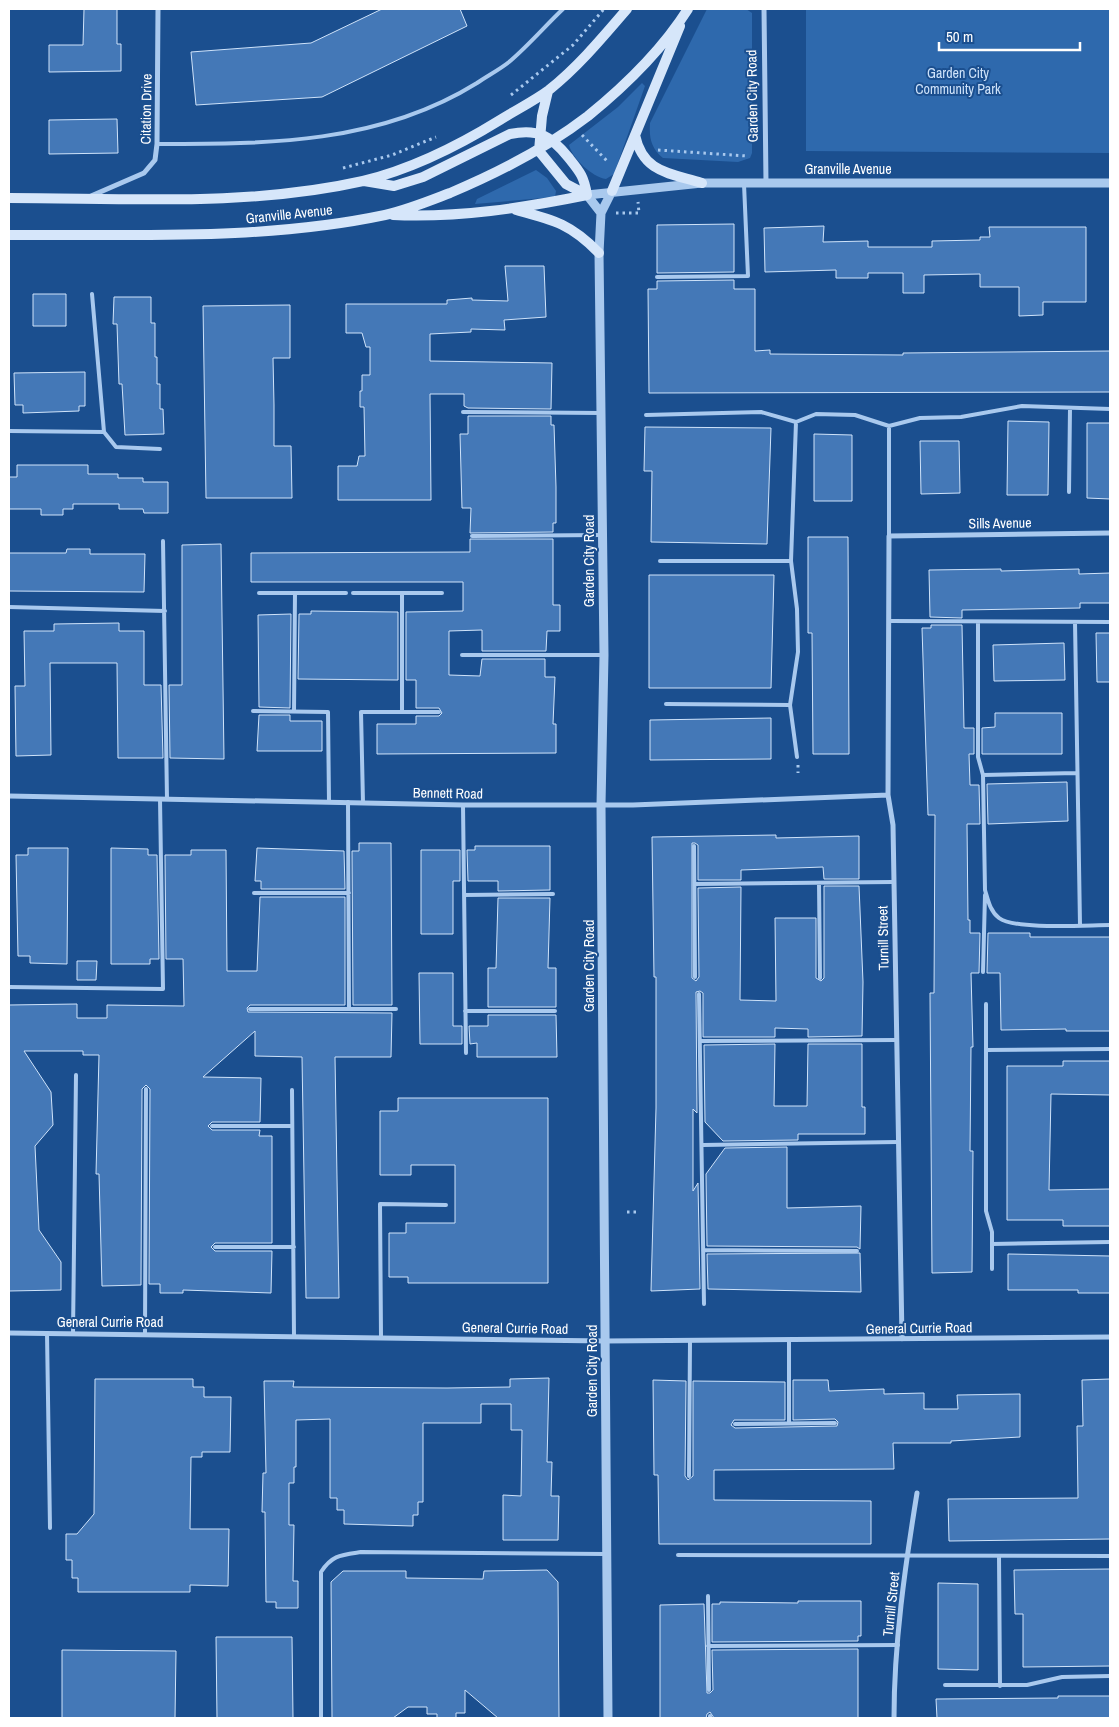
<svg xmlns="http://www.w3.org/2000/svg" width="1119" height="1727" font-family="'Archivo Narrow',sans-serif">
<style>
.green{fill:#2e69ad}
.building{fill:#4478b7;stroke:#cfe3fa}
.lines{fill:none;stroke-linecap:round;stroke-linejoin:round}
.path{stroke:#a9c9ee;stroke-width:3;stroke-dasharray:2.5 4;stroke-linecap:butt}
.service{stroke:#a9c9ee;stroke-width:4}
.minor{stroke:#a9c9ee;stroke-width:5}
.tertiary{stroke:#a9c9ee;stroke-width:9}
.secondary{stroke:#d6e6fa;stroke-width:10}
.labels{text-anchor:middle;stroke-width:4;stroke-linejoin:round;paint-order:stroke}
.park-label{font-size:14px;fill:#cfe3fa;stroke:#1b4f8f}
.street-label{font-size:14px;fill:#fff;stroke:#1b4f8f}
</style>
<rect width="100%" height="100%" fill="#1b4f8f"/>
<path class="green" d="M707,9H746L752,13V153L750,158L738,162L663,158C651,148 649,138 650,123Z
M806,9H1110V153L806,151Z
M642,83L645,86L614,174L606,179C592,177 572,158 569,145L618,107Z
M536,170L547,178L556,191L555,197L475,204L477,199Z"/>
<path class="building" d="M84,9H117V44H121V71L49,72V45H83Z
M382,9H460L467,26L322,97L196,105L191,52L311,43Z
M117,119L118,153L49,154V120Z
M734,224V272L657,273V225Z
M824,226L823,242L868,241V247H932V241L980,240V237H990L989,227H1086V302H1043V315L1019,316V287H980V274L924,275V293H903V273H868V278H836V270L765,272L764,228Z
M505,266H544L546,317L504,320L505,330L471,329V332L430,334V361L552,363L551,409L468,408L464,406V394H430L431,500H338V466H357L359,456H365L364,407H360V391H362V375H370V347H366L362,333H346V304H447V300L472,298V300L508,301Z
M734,280V289H755V351L770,350V354L903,355V353L1110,351V392L649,393L648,289H657V281Z
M33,294H66V326H33Z
M114,297H151V323H155V357H157V384H160V409H163L164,434L125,435L122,384H119L117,324H113Z
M290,305V358H273L274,405V446H291L292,498H206L203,306Z
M85,372V406H79V411L23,413V405H15L14,373Z
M468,416H551V425H554L556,487V523H553V532L470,533L471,508H462L460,434H468Z
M1008,421L1049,422L1048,495H1007Z
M1087,423H1110V499L1087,498Z
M645,427L771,428L767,544L651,542L652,471H644Z
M814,434L852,435V501H814Z
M920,441H959L960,493L921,494Z
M17,465H88V474H118V478H143V482H168V513H144L143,509H119V504H73V509H63V515H41V509H9V477H17Z
M808,537H848L849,754H813L812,633H808Z
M470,539H553V605H560V631H547L546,651H482V630L449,631V675L480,676L482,659H545V677H555L553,724H556V753L377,754V724H416V716H439L442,713L439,708H416V680H406V612L463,611V582H251V553L470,552Z
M221,544L224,759L170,758L169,685H182V545Z
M67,549H90V554H145L144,592L9,591V553H66Z
M1001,569V571L1079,569V574L1110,573V603H1080V608L962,610V618L930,617L929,570Z
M649,575H774L771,688H649Z
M311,611L398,612V680L298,679L299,614H311Z
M291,614L290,708L259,707L258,615Z
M119,623V631H144V685H161L163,758H118L117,663H50L51,755L16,756L15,686H25L24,631H54V624Z
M931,625H962L964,728H974V754H969L970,785H979L980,824H967L968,920H970V933H980L979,973H971L973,1047H971L970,1151H973L972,1272L932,1273L930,993H934L935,815H928L922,628H931Z
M1096,633H1110V682H1097Z
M1064,643L1065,680L994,681L993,645Z
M995,713H1062V754H982V728L995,727Z
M259,715H290V721H322V751H257Z
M771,718V759L650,760V720Z
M1067,782L1068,821L988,824L987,784Z
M776,835V838L859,836V879H824L823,867L741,870V880H698V845L695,843H692V978L696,981L699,977L698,888L741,887L740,1000L776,1001L775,918H816V978L821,981L824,978V886H859L863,982L862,1036L808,1037V1029L775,1028V1037H703V993L700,991L696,992L697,1113L693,1109V1191L698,1183L700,1289L651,1291L656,1108V977H654L652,837Z
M359,843H391L392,1005H353L352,851H359Z
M475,846H550V890L498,891V881H468L467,850H475Z
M28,848H68L67,964L30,963V956H18L16,855H28Z
M111,848L148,849V855H157L159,959H150V964H111Z
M257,848L344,851L345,889H261V881H255Z
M191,850H226L227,971H257L260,897H345V1005H250L247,1008L248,1012L392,1013L391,1057H335L339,1298H306L302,1057L255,1056V1031L203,1077L261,1078L260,1122H212L208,1126L212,1130H260L259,1136H272V1243H215L211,1247L215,1251H272L271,1293L183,1290V1293H160V1284H149L150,1089L146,1085L142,1089L141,1285L102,1286L99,1174H96L99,1055H83V1051H24L51,1092L53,1125L35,1146L39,1230L61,1262V1290L9,1291V1005L77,1004V1018H107V1005L184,1006L183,959H166L165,855H191Z
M421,850H460V881H453V934H421Z
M498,898H550L548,968H556V1007H488V968H496Z
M988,933H1030V937H1110V1031H1066V1029L1001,1030L1000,973H987Z
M77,961H97L96,980H77Z
M419,973H453V1026H462V1044H420Z
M488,1015H556L557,1057H477V1043L470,1044L469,1026H488Z
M775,1044L774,1106H807L808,1044H862V1107H865V1134H798V1140L723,1141L705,1122L704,1045Z
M1063,1061H1110V1095L1051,1094L1049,1190L1110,1189V1226H1063V1220H1007V1066H1063Z
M398,1098H548V1283H408V1277H389V1233H406V1223H455V1165H411V1175H380V1111H398Z
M787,1147V1208L861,1206L860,1249L857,1247L707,1246L706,1174L725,1148Z
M860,1253L861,1292L708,1289L707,1254Z
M1008,1254L1110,1256V1293H1078V1290H1008Z
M549,1378L547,1462H552L551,1496H559L558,1540H503V1495L521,1496L522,1430H511V1404H481V1423H423V1502H418V1515H413V1526L344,1524V1510H337V1498H330V1419L296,1420V1467H294V1483H289V1525H294L293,1581H298V1608H276V1602H266L265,1512H262L263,1473H266L264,1381H294L293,1387L447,1388L510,1387V1379Z
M95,1379H193V1387H204V1397H231L230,1452H202V1457H191L190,1529H229L228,1586L190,1585V1592H78V1578H72V1560H66V1534H77L94,1514Z
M1110,1379V1539L949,1541L948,1499L1078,1498L1077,1426H1083L1082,1380Z
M653,1380L686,1381L685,1476L688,1480L693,1476V1381L785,1382V1420H734L731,1425L735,1428L837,1426L838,1422L835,1419L793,1420V1380H828L829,1391L884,1389V1394L924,1393V1409H958L957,1395L1020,1394V1437L951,1441V1443H893L894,1469L714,1470V1500L871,1501V1544H659L658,1475H654Z
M1110,1569V1666L1023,1667V1614H1015L1014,1570Z
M547,1570L558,1582L559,1718H498L465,1690V1713H456V1718H437V1714H427V1707H408L393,1718H332L331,1582L343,1571H406V1578L483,1579L484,1571Z
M938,1583L978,1584V1670L938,1669Z
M798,1601H861V1636H858V1641L712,1642V1604H720V1602L798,1603Z
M704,1604L707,1693H710L713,1690L712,1650L858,1649V1718H714L710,1712L707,1714L706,1718H660V1605Z
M216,1637H292L293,1718H217Z
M62,1650L176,1651L175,1718H62Z
M1058,1696H1110V1718H937L936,1699L1058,1698Z"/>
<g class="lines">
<path class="path" d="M511,95L573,45L604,9
M582,135L609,163
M658,150L747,156
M343,168L392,155L436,137
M616,213H639L638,202
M798,765V773
M627,1212H638"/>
<path class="service" d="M157,144C269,144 379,144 477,83C487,76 499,70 509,62C528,46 545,26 563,9
M657,277L748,276L744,184
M463,412L601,413
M646,415L761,412L796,422L816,414L855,415L889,426L920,418L961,417L1022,406L1110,409
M796,422L791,561L797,609L798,652L790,705L797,757
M889,426V536
M9,431L104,432L92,294
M104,432L116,447L160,449
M1069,492L1070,408
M472,536L602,535
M163,541L167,799
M660,561H791
M259,593H346
M353,593H442
M9,607L165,611
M890,621L1110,622
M1075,622L1080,925
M978,623V757L983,775L985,890C988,900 990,911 999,918C1015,930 1087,925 1110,925
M462,655H602
M666,704L790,705
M253,711L328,712L329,802
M294,712L295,593
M402,712V593
M983,775L1077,773
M348,802L349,1009
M363,803L361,712H439
M463,805L466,1053
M694,846L695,977
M819,883L820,978
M695,884L893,882
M254,893H349
M464,895L553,894
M983,972L985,895
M9,987L163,989L160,799
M699,994L704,1304
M986,1004V1211L992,1232V1269
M250,1009H396
M465,1011H555
M700,1041L896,1040
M986,1050L1110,1049
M292,1090L294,1336
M212,1126H292
M703,1145L898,1142
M992,1244L1110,1242
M215,1247H294
M703,1250L857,1251
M47,1333L50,1528
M73,1334L76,1075
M145,1334L146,1089
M381,1337L380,1204L446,1205
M789,1340V1423
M735,1424L835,1423
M689,1476L690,1341
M678,1555L1110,1556
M999,1556L1000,1686
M708,1596L709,1690
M708,1646L898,1645
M945,1685H1027L1062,1677L1110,1676
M710,1716V1718
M321,1718V1572C332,1555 341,1555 361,1552L605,1554"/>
<path class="minor" d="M764,9L766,183
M91,196L144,173L155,160L157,144L158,9
M9,796L463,805H633L888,795
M9,1333L605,1341L1110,1337
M902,1339L893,825L888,795L889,536L1110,533
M894,1718C894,1643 905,1567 917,1493"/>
<path class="tertiary" d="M601,213L587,195L702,183H1110
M608,1718L601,805L604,655L599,253L601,213L612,191"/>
<path class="secondary" d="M548,91L542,116L539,151L566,184L587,195
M635,135C643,173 670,173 702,183
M364,181L394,186L423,177L510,134C538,128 551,136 568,157C580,172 584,176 587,195
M612,191L680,26
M9,198C126,198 248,207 363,181C412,169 458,146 500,120C516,110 534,101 549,90C578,67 603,37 627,9
M516,210C554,220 571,224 599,253
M393,215C458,218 523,208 587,195
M9,235C134,234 262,241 385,215C407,210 429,201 450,193C500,172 545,149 588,116C625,86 662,50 688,9"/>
</g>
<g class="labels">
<g class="park-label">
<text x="958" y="78">Garden City<tspan x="958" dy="16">Community Park</tspan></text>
</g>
<g class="street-label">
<text transform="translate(752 96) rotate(-91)" y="5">Garden City Road</text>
<text transform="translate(146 109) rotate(-89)" y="5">Citation Drive</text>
<text x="848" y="174">Granville Avenue</text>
<text transform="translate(289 214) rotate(-6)" y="5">Granville Avenue</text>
<text transform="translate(1000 523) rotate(-1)" y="5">Sills Avenue</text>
<text transform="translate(589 561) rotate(-90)" y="5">Garden City Road</text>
<text transform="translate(448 793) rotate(1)" y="5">Bennett Road</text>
<text transform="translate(883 938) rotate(-91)" y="5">Turnill Street</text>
<text transform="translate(589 966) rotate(-90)" y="5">Garden City Road</text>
<text x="110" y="1327">General Currie Road</text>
<text transform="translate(515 1328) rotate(1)" y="5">General Currie Road</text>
<text transform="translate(919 1328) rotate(-1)" y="5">General Currie Road</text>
<text transform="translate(592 1371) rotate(-90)" y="5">Garden City Road</text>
<text transform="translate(891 1604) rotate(-84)" y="5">Turnill Street</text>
</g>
</g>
<rect width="1119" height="1727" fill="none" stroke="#ffffff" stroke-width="20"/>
<path d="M939 42v8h141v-8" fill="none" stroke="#ffffff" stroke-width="2.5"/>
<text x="946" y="42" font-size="15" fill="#ffffff" stroke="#1b4f8f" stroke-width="4" paint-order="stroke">50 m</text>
</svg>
